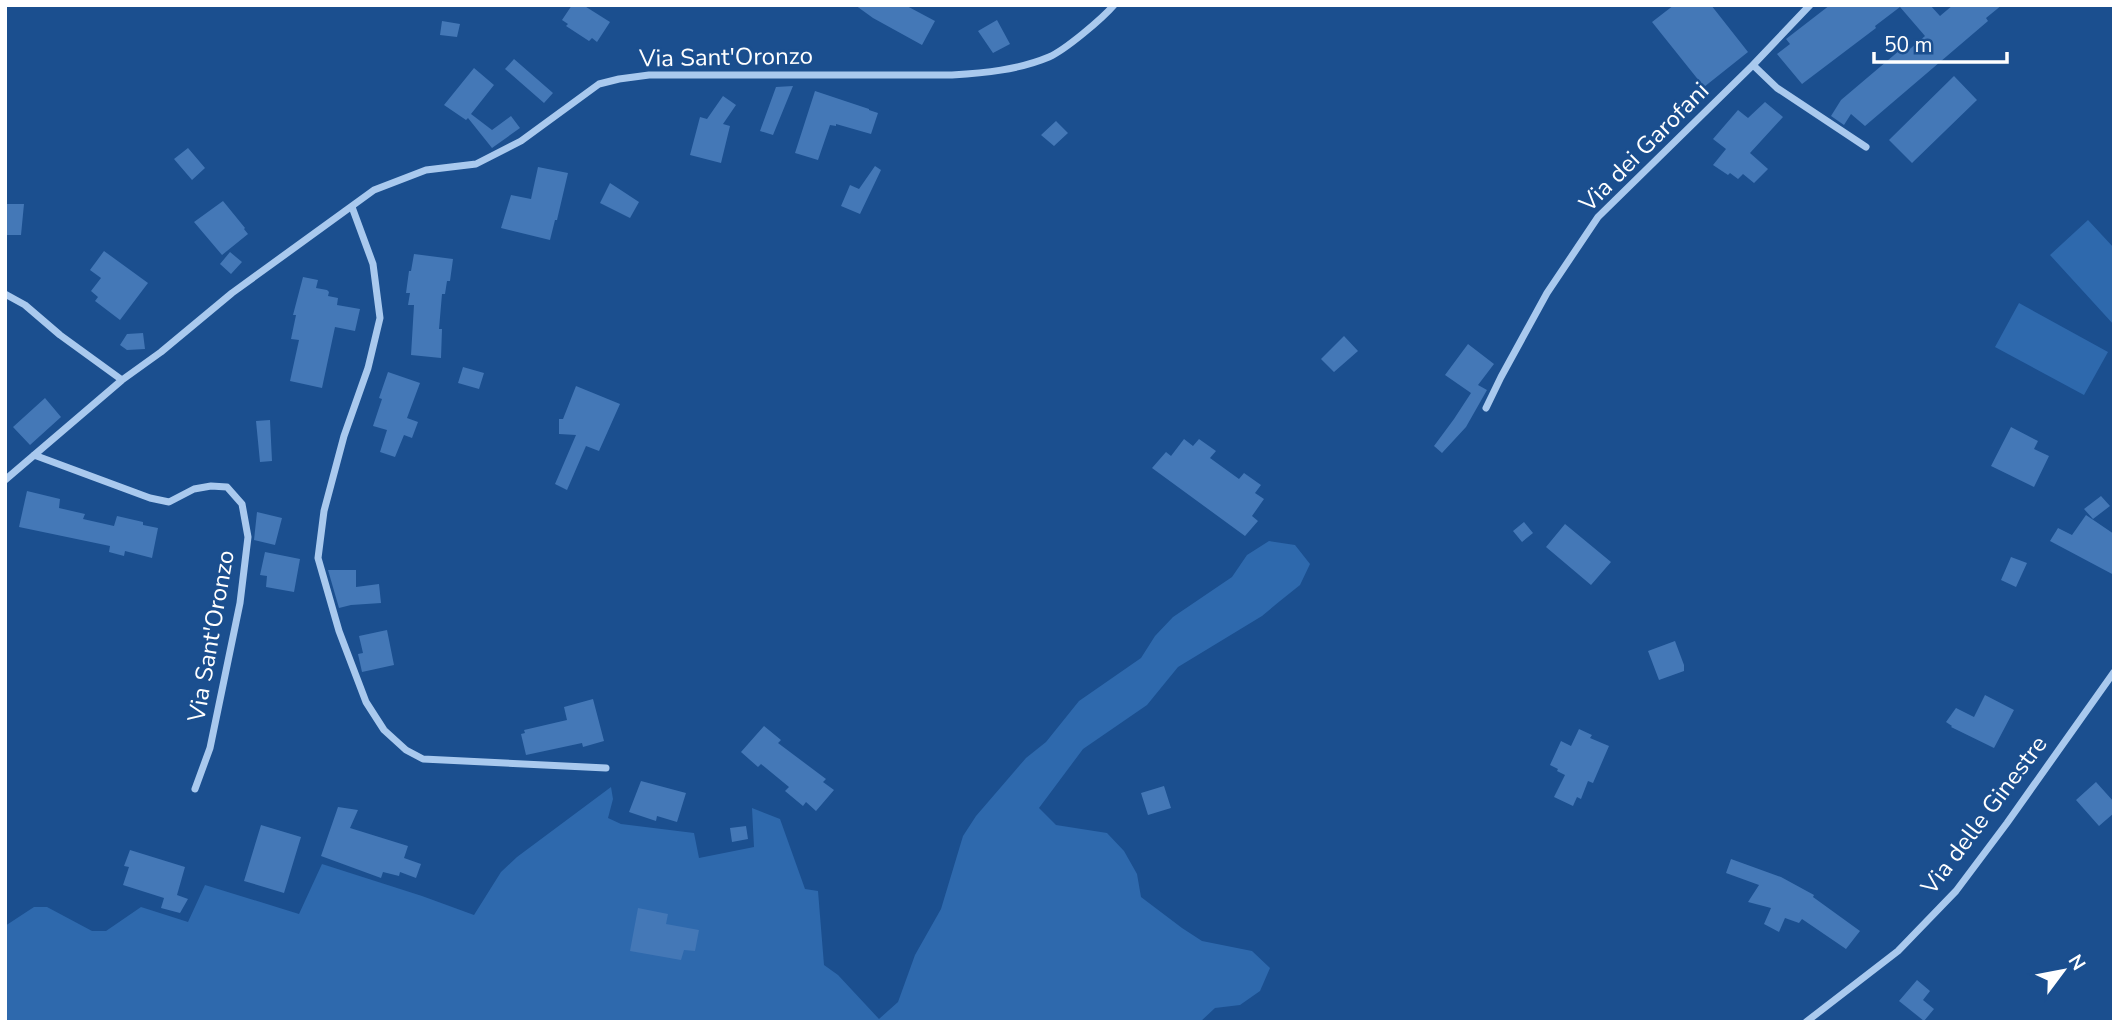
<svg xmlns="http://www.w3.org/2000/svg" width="2119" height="1027" font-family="'Nunito Sans',sans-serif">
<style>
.green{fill:#2e69ad}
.building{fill:#4478b7}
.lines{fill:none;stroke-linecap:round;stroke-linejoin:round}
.minor{stroke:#a9c9ee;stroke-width:7}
.labels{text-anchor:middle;stroke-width:5;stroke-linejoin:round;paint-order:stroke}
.street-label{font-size:24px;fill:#fff;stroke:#1b4f8f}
</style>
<rect width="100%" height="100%" fill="#1b4f8f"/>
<path class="green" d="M2088,220L2114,248V325L2050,255Z
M2019,303L2108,352L2084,395L1995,347Z
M1269,541L1295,545L1310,564L1300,585L1280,601L1262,616L1178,667L1147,705L1083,749L1039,808L1056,825L1107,833L1124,851L1137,874L1141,897L1182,928L1202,941L1252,951L1270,968L1260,991L1240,1005L1215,1008L1200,1022H5V926L34,907H47L92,931H106L141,907L188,922L205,885L299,914L322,864L422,896L474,915L501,872L517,857L611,787L613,799L608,818L621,824L694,833L699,858L754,847L752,808L780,819L805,889L818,891L824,965L838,975L879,1019L898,1002L915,955L941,909L963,836L976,816L1026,758L1046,742L1079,701L1141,658L1155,636L1173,617L1232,577L1247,555Z"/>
<path class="building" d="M572,5H583L610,22L597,42L592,38L589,41L566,26L568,24L562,20Z
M855,5H905L935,21L922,45L873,18Z
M1674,5H1711L1748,52L1704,87L1652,22Z
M1830,5H1930L1940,16L1953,5H2002L1986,18L1988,21L1865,126L1851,114L1844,125L1831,116L1841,100L1900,50L1904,54L1925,36L1900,7L1875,26L1876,28L1802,84L1777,54L1790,44L1786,39Z
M997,20L1010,44L993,53L978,31Z
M442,21L460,24L457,37L440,35Z
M514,59L553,93L544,103L505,69Z
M474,68L494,85L471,114L492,130L511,116L520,128L492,148L468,118L466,120L444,105Z
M1954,76L1977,100L1912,163L1889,140Z
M793,86L773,135L760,131L776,87Z
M815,91L869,109V110L878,113L871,134L836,124V126L830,125L818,160L795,153Z
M723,96L736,105L723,124L730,126L721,163L690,155L700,117L707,119Z
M1765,102L1783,117L1750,153L1768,169L1754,183L1743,174L1738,179L1730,173L1728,175L1713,165L1726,149L1713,139L1738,110L1748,118Z
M1056,121L1068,133L1054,146L1041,135Z
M188,148L205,168L192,180L174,159Z
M875,166L881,170L860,214L841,206L850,185L859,189Z
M538,167L568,173L557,220H555L550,240L501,228L511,195L531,199Z
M610,183L639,202L630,218L600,203Z
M223,201L245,228L244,229L248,234L222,255L194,222Z
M5,204H24L21,235H5Z
M104,251L148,283L120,320L95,301L98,297L91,291L101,278L90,270Z
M230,252L242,262L231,274L220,264Z
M414,254L453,259L450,281H447L445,294H442L439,329H442L441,358L411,355L414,305H408L410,293H406L409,271H411Z
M303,277L318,280L316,288L327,290L329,292L328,296L338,298L337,305L360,309L355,331L335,327L322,388L290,381L299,340L291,339L296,315H293Z
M143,333L145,349L127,350L120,345L127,334Z
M1344,336L1358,351L1334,372L1321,359Z
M1468,344L1494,364L1478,385L1487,390L1466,427L1442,453L1434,446L1454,419L1471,393L1445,375Z
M463,367L484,373L479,389L458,383Z
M388,372L420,383L407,418L418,422L412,438L404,435L395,457L380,452L387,430L373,426L382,399L379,398Z
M576,386L620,404L599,451L586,446L567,490L555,484L576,435L559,434V419H563Z
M45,398L61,417L30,445L13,427Z
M270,420L272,461L260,462L256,421Z
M2011,427L2038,441L2034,449L2049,456L2034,487L1991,466Z
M1184,439L1193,446L1199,439L1216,451L1210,458L1239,479L1244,473L1261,485L1255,493L1264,499L1252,516L1258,521L1245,536L1152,468L1166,452L1171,456Z
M27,491L60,499L59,508L85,514L83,519L114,526L117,516L143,522V525L158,528L152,558L125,551L124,556L109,552L110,546L19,527Z
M2101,496L2110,506L2093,519L2084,509Z
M257,512L282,518L275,545L254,540Z
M2086,515L2114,534V575L2050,541L2058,528L2072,535Z
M1524,522L1533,533L1522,542L1513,531Z
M1565,524L1611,562L1591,585L1546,547Z
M265,552L300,559L294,592L266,587L267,576L260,575Z
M2011,557L2027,563L2016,587L2001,580Z
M328,570H356V587L379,584L381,603L351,605L339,608Z
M387,630L394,665L362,672L358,654L363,653L359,636Z
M1675,641L1684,665V671L1659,680L1648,651Z
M1985,695L2014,710L1994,748L1951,727L1952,726L1946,722L1956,708L1974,717Z
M593,699L604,741L583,747L582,743L526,755L521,734L525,733L524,730L567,720L564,707Z
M764,726L781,740L778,743L826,779L823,782L834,790L816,811L806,802L803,806L785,791L789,787L761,764L758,767L741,752Z
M1579,729L1592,735L1590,738L1609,746L1593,783L1588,781L1581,799L1577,797L1573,806L1554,797L1565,775L1557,771L1558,769L1550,765L1561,741L1571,746Z
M641,781L686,793L677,822L657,816L656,821L629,812Z
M2096,782L2114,802V813L2099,826L2076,800Z
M1164,786L1171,808L1148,815L1141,793Z
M338,807L358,810L350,828L408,846L404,858L421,864L416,878L400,872L399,876L383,872L381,878L321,856Z
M261,825L301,837L284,893L244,881Z
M746,826L748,839L732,842L730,828Z
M130,850L185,867L177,895L188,899L180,913L161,908L164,898L123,885L129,867L124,866Z
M1731,859L1781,877L1814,895L1813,897L1860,931L1846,949L1802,919L1799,923L1785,918L1779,932L1764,924L1771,908L1748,902L1759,885L1726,873Z
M638,908L668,914L666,924L699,930L695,951L684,950L681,960L630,951Z
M1917,980L1930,991L1923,1000L1934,1009L1924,1021L1899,1001Z"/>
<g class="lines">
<path class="minor" d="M1810,5L1753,65L1777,88L1866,147
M352,207L373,264L380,318L368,368L344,436L324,511L318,558L339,631L366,702L384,730L406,750L423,759L606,768
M5,294L25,305L60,335L122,380
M1486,408L1501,377L1547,293L1598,217L1753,65
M34,455L150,498L169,502L194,489L211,486L227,487L242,504L248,537L240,603L210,748L195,789
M5,480L122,380L161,352L232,293L374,190L426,170L476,164L521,141L599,84L619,79L649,75H952C984,73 1018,70 1049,57C1065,50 1102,19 1114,5
M1806,1022L1898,951L1956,891L2007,823L2114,672"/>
</g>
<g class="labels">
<g class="street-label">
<text transform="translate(726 57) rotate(-1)" y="8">Via Sant'Oronzo</text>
<text transform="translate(1644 147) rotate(-45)" y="8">Via dei Garofani</text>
<text transform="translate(211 636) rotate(-80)" y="8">Via Sant'Oronzo</text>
<text transform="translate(1984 815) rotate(-53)" y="8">Via delle Ginestre</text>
</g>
</g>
<rect width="2119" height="1027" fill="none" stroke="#ffffff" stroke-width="14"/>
<g transform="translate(2063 971) rotate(58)" stroke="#1b4f8f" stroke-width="5" paint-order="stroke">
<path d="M0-5L12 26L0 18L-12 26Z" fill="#ffffff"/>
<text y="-10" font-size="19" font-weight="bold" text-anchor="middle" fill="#ffffff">N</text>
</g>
<path d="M1874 52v10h133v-10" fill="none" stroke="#ffffff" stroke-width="3.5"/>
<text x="1884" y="52" font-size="21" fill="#ffffff" stroke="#1b4f8f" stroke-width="5" paint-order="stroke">50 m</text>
</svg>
